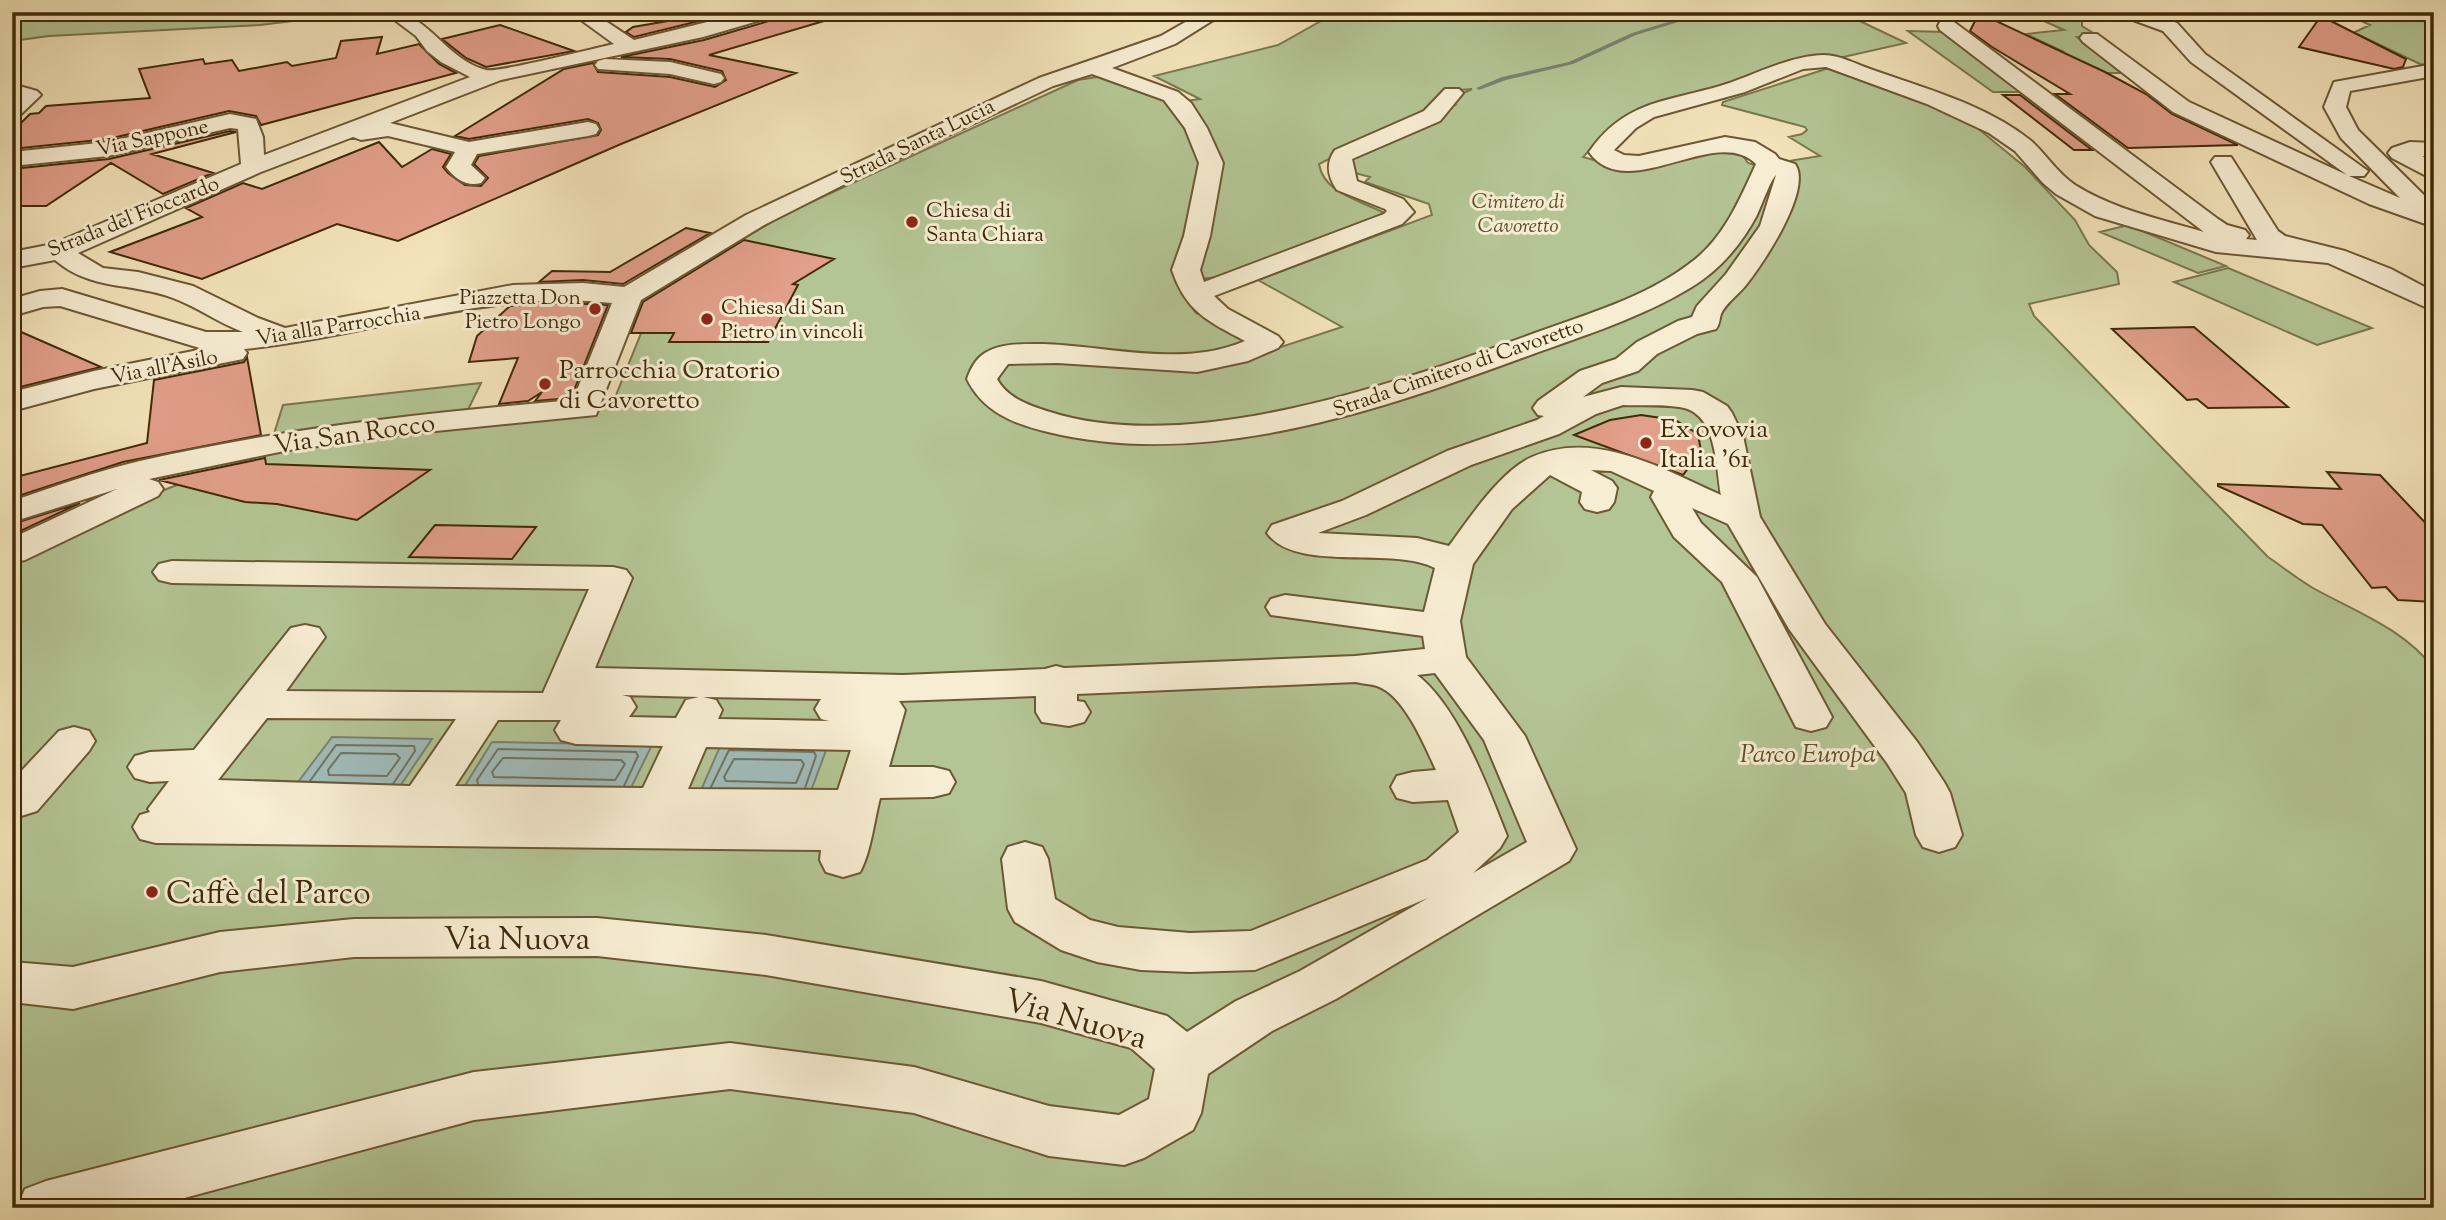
<svg xmlns="http://www.w3.org/2000/svg" width="2446" height="1220" font-family="'Sorts Mill Goudy',serif">
<style>
.green{fill:#b4c595;stroke:#7a784e;stroke-width:2;fill-rule:evenodd}
.water{fill:#a0bcba;stroke:#7a8273;stroke-width:2}
.lines{fill:none;stroke-linecap:round;stroke-linejoin:round}
.shore{stroke:#707361;stroke-width:2}
.stream{fill:#7a8273;fill-rule:evenodd}
.building{fill:#e29f8b;stroke:#402a08;stroke-width:2}
.minor-casing{stroke:#6d5834;stroke-width:4}
.minor{fill:#f7edd2;fill-rule:evenodd}
.poi-dot{fill:#8f2418;stroke:#f7edd2;stroke-width:2.5}
.labels{text-anchor:middle;stroke-width:6;stroke-linejoin:round;paint-order:stroke}
.far-street-label{font-size:21px;fill:#402a08;stroke:#f7edd2}
.far-park-label{font-size:21px;font-style:italic;fill:#5d512b;stroke:#f7edd2}
.far-poi-label{font-size:21px;fill:#402a08;stroke:#f7edd2;text-anchor:start}
.poi-label{font-size:26px;fill:#402a08;stroke:#f7edd2;text-anchor:start}
.street-label{font-size:26px;fill:#402a08;stroke:#f7edd2}
.park-label{font-size:26px;font-style:italic;fill:#5d512b;stroke:#f7edd2}
.near-poi-label{font-size:32px;fill:#402a08;stroke:#f7edd2;text-anchor:start}
.near-street-label{font-size:32px;fill:#402a08;stroke:#f7edd2}
</style>
<rect width="100%" height="100%" fill="#f3e3ba"/>
<filter id="stains"><feTurbulence type="fractalNoise" baseFrequency=".00286" numOctaves="4"/><feColorMatrix values="0 0 0 0 .2 0 0 0 0 .09 0 0 0 0 .02 0 0 0 .5 -.17"/></filter>
<radialGradient id="worn" r=".72"><stop offset=".6" stop-color="#630" stop-opacity="0"/><stop offset="1" stop-color="#630" stop-opacity=".3"/></radialGradient>
<path class="green" d="M12,12H342V15L260,25L49,36L12,41Z
M1337,12H1841L1906,43L1812,64L1615,124L1583,157L1629,170L1660,167L1707,151L1741,153L1748,163L1758,166L1820,156L1789,137L1802,134L1807,130L1805,127L1722,105L1723,102L1832,67L1865,76L1975,126L2025,167L2075,220L2089,245L2117,272L2119,284L2029,304L2034,316L2268,557C2283,567 2297,579 2313,588C2354,611 2405,629 2434,669V1208H12V559L169,488L295,442L587,414L612,405L659,289L787,213L1078,80L1116,74L1179,102L1200,99L1154,76L1278,45ZM1472,89L1445,102L1455,105L1448,108L1438,122L1422,129L1408,130L1350,156L1355,173L1370,177L1365,182L1429,204L1432,215L1258,280L1342,327L1281,347L1196,313L1181,293V280L1222,277L1388,215C1364,201 1324,195 1319,164L1424,111L1448,91Z
M2024,12H2062L2082,20V26L2098,36L2077,37L2125,73H2106L2037,54L2062,51L2026,34L2064,30Z
M2342,12L2434,21V66L2420,64L2359,35L2355,32L2370,25Z
M1908,31L1946,32L2027,92H1993Z
M2128,225L2226,266L2198,273L2100,232Z
M2228,268L2372,328L2317,345L2174,282Z
M481,383L464,418L274,434L283,405Z"/>
<path class="water" d="M332,737L432,739L396,792L292,790Z
M492,742L652,745L627,796L461,792Z
M722,742L828,745L808,799L698,797Z"/>
<g class="lines">
<path class="shore" d="M341,753L396,754L400,758L387,776L329,775L328,770Z
M503,758L621,760L625,764L615,780L494,777L492,772Z
M734,759L801,760L804,764L796,783L726,781L724,777Z
M310,781L336,745L414,746L415,751L393,784
M478,784L477,780L498,749L636,752L638,756L624,786
M711,787L729,750L814,752L816,756L805,788"/>
<path class="stream" d="M12,12H18L12,15Z
M1701,12H1711L1636,35L1573,64L1506,80L1479,90L1476,88L1502,77L1569,62L1632,33Z"/>
</g>
<path class="building" d="M720,12H736L634,37L626,32L633,27Z
M780,12H823L824,21L709,55L796,73L621,144L398,241L337,224L202,279L110,252L202,217L186,208L243,183L262,189L379,142L402,167L432,149L451,154L443,167L448,173L465,185L481,186L488,178L474,164L479,156L598,135L601,130L598,123L588,119L469,139L455,136L564,69L593,63L598,72L670,77L715,87L726,80L722,71L670,59L621,57L704,40L776,19Z
M1979,13L2105,72L2146,94L2172,114L2238,145L2128,148L2055,94H2070L1992,47L1970,31Z
M2321,16L2406,59L2403,67L2394,69L2299,47Z
M500,25L574,51L486,67L466,58L442,39Z
M382,37L377,54L419,44L439,64L456,73L261,125L256,116L229,111L108,139L12,149V132L30,114L39,113L46,106L150,98L139,69L203,59L205,64L232,60L239,71L287,62L292,66L336,58L341,41Z
M2003,95H2020L2092,150H2074Z
M230,131L236,132L152,154L213,173L163,194L111,163L46,206H12V169L109,159Z
M686,228L710,233L623,284L583,280L539,282L552,271L610,272Z
M744,240L834,259L793,284L798,285L768,342H669L674,333H631L643,302Z
M566,303L608,305L571,398L535,401L542,392L528,401L499,404L518,358L469,362L477,336L510,306Z
M2194,327L2288,407L2208,408L2197,399L2187,400L2112,329Z
M12,328L101,367L12,389Z
M247,357L261,435L123,462L12,498V478L147,443L154,380L244,362Z
M1641,415L1675,420L1698,434L1701,451L1683,475L1574,435L1610,420Z
M265,458L266,464L430,470L357,520L277,504L245,502L159,480Z
M2327,472L2380,475L2434,532V602L2398,600L2386,587L2372,588L2322,525L2303,524L2218,486V484L2341,489Z
M80,503L12,535V524Z
M435,525L536,527L512,559L409,557Z"/>
<g class="lines">
<defs>
<path id="minor" d="M396,12H415L411,17C437,32 455,62 486,70C497,73 595,48 614,44L570,12H592L634,40L748,12H778L775,16L703,37L501,80L390,123L469,142L588,122L596,124L599,129L596,134L588,136L477,154L471,165L485,178L481,183C467,187 455,179 446,167L455,152L388,136L361,140L353,137L261,172L78,253L103,268L138,272L193,286L258,318L285,328L513,285L583,283L624,287L746,215L1039,78L1161,36L1203,12H1226L1175,44L1112,68L1178,92L1191,103L1207,128L1223,163L1210,236L1200,270L1204,282L1384,214L1387,211L1385,209L1337,190C1328,177 1325,164 1335,150L1424,111L1445,89H1459L1463,93L1440,121L1352,159L1357,181L1403,199L1414,212L1402,224L1214,296L1228,309L1278,336L1283,342L1278,348L1248,361L1197,372L1058,363L1008,364L997,379C1007,398 1030,406 1050,412C1191,457 1400,382 1535,333C1587,314 1644,298 1689,264C1723,240 1739,201 1756,164C1716,123 1627,206 1589,152C1622,104 1661,102 1713,88C1751,78 1785,56 1824,55C1839,55 1856,64 1870,69C1923,88 1985,104 2030,140C2046,154 2057,173 2075,185C2115,210 2160,219 2204,232L1940,30L1938,26L1940,22H1954L2218,219L2227,225L2245,230L2249,235L2246,239L2257,240L2211,162L2215,157H2231L2278,231L2285,236L2345,251L2391,269L2434,292V311L2328,263L2216,252L2095,216L2056,194L2043,183L2015,151L1989,133L1927,104L1826,67L1803,69L1745,92L1654,117L1636,128L1614,150L1624,155L1639,156L1725,137L1755,142L1775,154L1779,159L1795,164C1813,189 1763,264 1746,285C1739,294 1725,304 1721,314C1719,320 1720,323 1716,329L1697,334L1657,354L1638,371L1602,383L1583,397L1621,387L1692,390L1703,392L1727,406L1732,413L1743,436L1760,517L1825,624L1918,743L1944,782L1950,793L1962,835L1955,847L1939,852L1923,847L1916,835L1906,793L1887,763L1789,629L1728,524L1692,508L1701,523L1757,577L1832,717L1826,727L1811,731L1796,727L1722,582L1674,537L1651,497L1654,491L1611,471L1591,470L1612,481L1617,488L1614,502L1609,509L1597,512L1585,509L1580,502L1582,492L1550,475L1512,509L1473,564L1460,621L1466,657L1525,736L1576,849L1569,861L1336,999L1272,1031L1208,1074L1201,1113L1193,1130L1144,1158L1124,1165L1049,1156L914,1113L730,1089L474,1120L147,1208H17L25,1189L46,1181L474,1072L730,1043L914,1067L1049,1106L1119,1115L1149,1099L1155,1069L1131,1048L1041,1023L766,975L597,956L354,957L220,972L73,1009L12,1002V962L73,967L220,932L354,919L597,918L766,935L1041,981L1167,1016L1187,1032L1236,1001L1300,971L1428,898L1255,970L1190,972L1141,970L1097,962L1061,950L1015,922L1008,909L1002,859L1008,847L1025,842L1042,847L1048,859L1055,899L1090,920L1118,927L1190,933L1251,931L1427,860L1459,832L1448,800L1413,802L1397,798L1391,787L1397,776L1413,772L1436,770C1425,746 1404,695 1377,686C1371,684 1363,684 1356,682L1077,694V701L1084,702L1090,712L1084,722L1069,726L1042,722L1036,712V696L899,701L905,710L889,767H933L949,771L955,782L949,793L933,797L880,798C874,821 871,852 860,872L843,877L826,872L820,860L821,850L156,843L140,839L133,827L140,815L150,812L148,809L169,781L150,782L135,778L128,767L135,756L150,752L194,750L291,628L305,625L319,628L325,637L286,691L543,693L589,589L172,583L159,580L153,572L159,564L172,561L613,567L626,570L632,578L595,668L903,675L1045,669L1056,666L1064,668L1355,656L1425,649L1423,636L1271,615L1266,607L1271,599L1285,595L1424,612L1435,568C1394,546 1295,573 1267,533L1272,525L1342,501L1447,451L1537,420L1544,416L1538,415L1533,408L1538,401L1580,371L1616,359L1637,342L1678,321L1692,317L1697,306L1726,274L1760,226L1776,175C1771,179 1762,204 1757,215C1741,245 1719,271 1690,288C1642,317 1586,335 1533,354C1384,409 1207,471 1048,432C1014,424 983,412 967,379C970,370 976,358 985,353C1001,343 1025,344 1043,344C1109,346 1182,368 1245,341C1208,321 1186,312 1172,270L1184,236L1199,163L1185,128L1164,100L1092,74L1053,86L851,181L764,225L641,300L596,415L406,434L289,450L149,479L158,482L163,489L158,496L25,560L12,563V538L117,489L12,522V501C54,487 97,471 140,461C285,428 424,413 573,400L612,303C489,289 367,337 244,349L247,353L243,359L94,389L12,411V392L94,371L203,349L60,306L43,307L12,316V299L40,291L62,289L206,332H243C219,323 197,307 173,298C131,282 91,291 55,260L12,268V252L53,244L241,164L238,129L230,128L108,156L12,166V152L108,142L230,114L256,119L263,137L264,155L470,77L441,62L427,51L416,36L392,18ZM1623,405C1642,406 1666,404 1684,408C1717,416 1716,467 1721,495C1664,470 1596,429 1532,457C1501,470 1469,519 1449,546L1417,538L1318,533L1366,515L1471,465L1559,434L1596,414ZM1435,673L1484,740L1527,842L1473,873L1500,848L1507,836C1488,788 1458,706 1417,675ZM622,695L699,697L686,700L676,718L629,717L636,707L630,697ZM703,697L821,699L815,709L821,719L829,721L718,719L722,710L716,700ZM267,718L456,719L410,786L218,780ZM498,720H561L555,730L561,740L576,744L663,746L643,788L455,786ZM706,747L851,750L838,790L688,789Z
M2119,12H2146L2177,23L2205,54L2368,171L2364,176H2349L2400,198L2341,138L2324,107L2334,82L2434,64V76L2350,91L2346,107L2358,130L2434,205V227L2369,204L2173,112L2083,42L2080,38L2083,34H2097L2189,102L2347,175L2191,62L2163,31L2122,16Z
M605,59L670,62L721,74L724,78L721,82L714,84L670,74L598,69L595,65L598,61Z
M12,84L37,91L41,95L20,115L12,116L14,97Z
M2410,142L2434,143V157L2422,156L2434,163V180L2392,158L2388,153L2392,148Z
M74,727L89,731L95,741L89,751L37,811L21,816L12,813V781L59,731Z"/>
</defs>
<use href="#minor" class="minor-casing"/>
<use href="#minor" class="minor"/>
</g>
<g class="poi-dot">
<circle cx="912" cy="222" r="7"/>
<circle cx="595" cy="309" r="7"/>
<circle cx="707" cy="319" r="7"/>
<circle cx="545" cy="384" r="7"/>
<circle cx="1646" cy="443" r="7"/>
<circle cx="152" cy="892" r="7"/>
</g>
<g class="labels">
<g class="far-street-label">
<text transform="translate(152 137) rotate(-12)" y="7">Via Sappone</text>
<text transform="translate(917 141) rotate(-26)" y="7">Strada Santa Lucia</text>
<text transform="translate(133 216) rotate(-22)" y="7">Strada del Fioccardo</text>
<text transform="translate(338 325) rotate(-9)" y="7">Via alla Parrocchia</text>
<text transform="translate(164 366) rotate(-11)" y="7">Via all'Asilo</text>
<text transform="translate(1458 367) rotate(-19)" y="7">Strada Cimitero di Cavoretto</text>
</g>
<g class="far-park-label">
<text x="1518" y="208">Cimitero di<tspan x="1518" dy="24">Cavoretto</tspan></text>
</g>
<g class="far-poi-label">
<text x="926" y="217">Chiesa di<tspan x="926" dy="24">Santa Chiara</tspan></text>
<text x="581" y="304" text-anchor="end">Piazzetta Don<tspan x="581" dy="24">Pietro Longo</tspan></text>
<text x="721" y="314">Chiesa di San<tspan x="721" dy="24">Pietro in vincoli</tspan></text>
</g>
<g class="poi-label">
<text x="559" y="378">Parrocchia Oratorio<tspan x="559" dy="30">di Cavoretto</tspan></text>
<text x="1660" y="437">Ex ovovia<tspan x="1660" dy="30">Italia '61</tspan></text>
</g>
<g class="street-label">
<text transform="translate(354 433) rotate(-8)" y="9">Via San Rocco</text>
</g>
<g class="park-label">
<text x="1808" y="762">Parco Europa</text>
</g>
<g class="near-poi-label">
<text x="166" y="903">Caffè del Parco</text>
</g>
<g class="near-street-label">
<text x="517" y="949">Via Nuova</text>
<text transform="translate(1076 1018) rotate(16)" y="11">Via Nuova</text>
</g>
</g>
<rect width="2446" height="1220" fill="none" stroke="#f3e3ba" stroke-width="42"/>
<rect x="14" y="14" width="2418" height="1192" fill="none" stroke="#402a08" stroke-width="3.5"/>
<rect x="21" y="21" width="2404" height="1178" fill="none" stroke="#402a08" stroke-width="2"/>
<rect width="100%" height="100%" filter="url(#stains)"/>
<rect width="100%" height="100%" fill="url(#worn)"/>
</svg>
